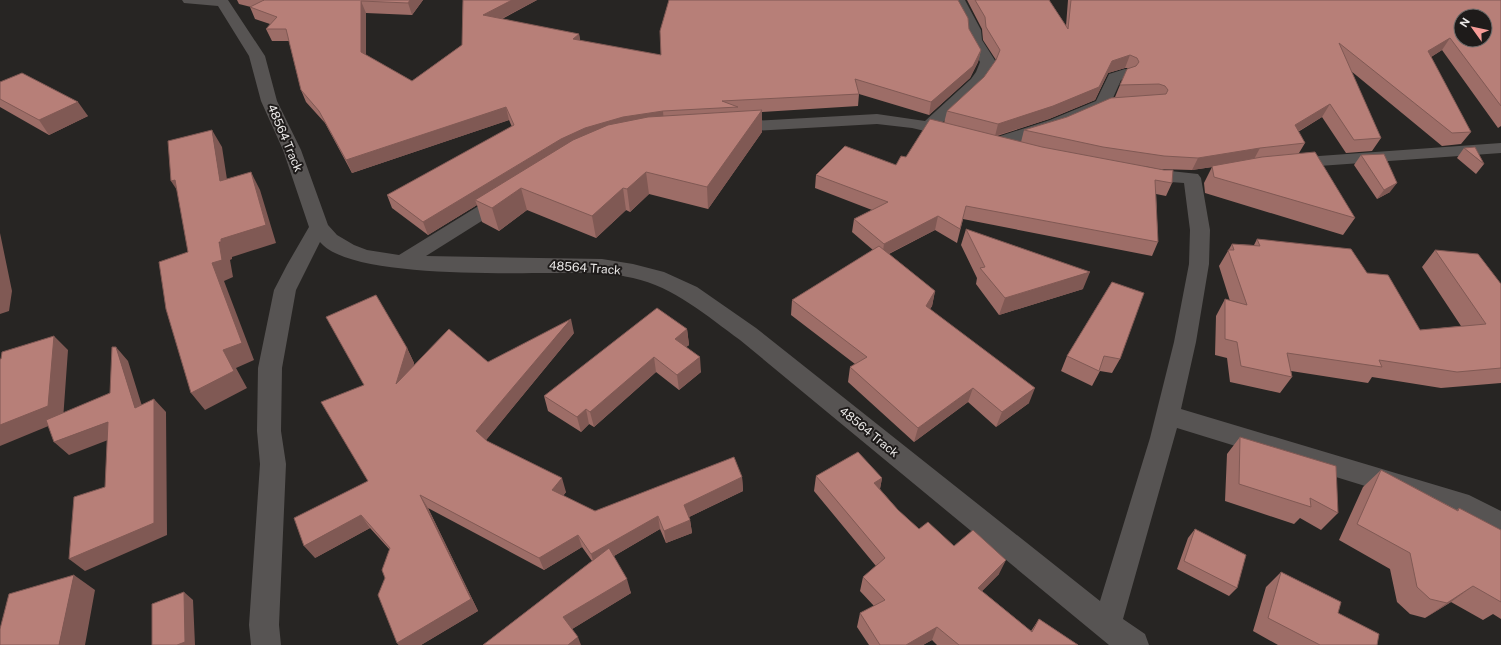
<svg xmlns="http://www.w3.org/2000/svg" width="1501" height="645" font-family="'Public Sans',sans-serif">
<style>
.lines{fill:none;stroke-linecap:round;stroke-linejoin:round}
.minor{fill:#575453;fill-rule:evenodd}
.wall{fill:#9d6d67;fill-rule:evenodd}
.shaded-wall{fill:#805954}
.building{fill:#b77f78;stroke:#805954;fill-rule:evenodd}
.labels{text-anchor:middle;stroke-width:4;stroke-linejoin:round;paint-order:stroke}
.street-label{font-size:12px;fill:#eae8e7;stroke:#1e1b1a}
</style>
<rect width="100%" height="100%" fill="#272523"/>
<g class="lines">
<path class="minor" d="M182,0H228L265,56L277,101L301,150L328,225L337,235L354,245L367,250L399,255L498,194L505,192L512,194L514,198L512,202L426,256L602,259L633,264L664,272L697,287L756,328L1100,601L1150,438L1174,342L1189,264L1190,230L1184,183L1143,180L1137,178L1134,174L1137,170L1143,168L1198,174L1201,178L1210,230L1209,264L1196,342L1181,409L1469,495L1501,511V537L1453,513L1177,428L1123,619L1145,634L1149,645H1109L740,340C707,316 674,287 633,278C623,276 611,273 600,273C545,271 354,283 320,242L296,290L282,368L281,431L286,464L279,625L281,645H251L249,625L260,464L257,431L258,368L274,290L287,265L309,227L283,150L261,101L249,56L218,6L184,3Z
M953,0H965L966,2L981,30L982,40L996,62C986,88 961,106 941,124L961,129L964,133L961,137L955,138L912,128L877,124L733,132L727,131L724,127L727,123L733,122L877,114L925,121L971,79L976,72L980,62L968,40L967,30L952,2Z
M1125,69L1131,71L1133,74L1131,77L1121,80L1109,107L1062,128L1003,147L997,148L991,147L988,143L991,139L1050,120L1096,101L1109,74Z
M1501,143V153L1291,168L1285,167L1282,163L1285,159L1291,158Z"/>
</g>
<path class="wall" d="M237,0H423L412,15L366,13V55L412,81L462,45L463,0H537L502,19L579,34L580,41L661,55L798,0L969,29L981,50L978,62L970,78L929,115L859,94L858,106L762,112V132L708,209L649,194L630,212L626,210L596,238L527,210L499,231L482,222L477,205L428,235L392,208L387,195L512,127L509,120L352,173L325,123L306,102L301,90L289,41H272L266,29L270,24L255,19L250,7H251L239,4Z
M967,0H1049L1066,26L1068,0H1501V126L1498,128L1442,50L1431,57L1471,132L1461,144L1442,146L1351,71L1381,138L1372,151L1346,153L1322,117L1298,132L1305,143L1299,153L1355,218L1343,235L1205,193L1204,183L1212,167L1192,170L1158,169L1144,166L1172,183L1166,196L1156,194L1158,242L1152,256L963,219L957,243L935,230L889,254L935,291L932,306L930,309L1029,403L996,427L968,402L914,442L848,382L850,367L855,364L791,315L792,300L873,250L852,232L854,219L872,210L815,188L816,175L896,165L906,157L944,123L947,111L984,77L996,60L983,40L982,29ZM1125,68H1128L1120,85L1115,97L1067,117L1024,130L1021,142L997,136L1049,119L1095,100L1108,73Z
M0,82L88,116L49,135L0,107Z
M1464,148L1484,164L1476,174L1457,158Z
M1361,155L1390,192L1377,199L1354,165Z
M966,229L1083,289L999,315L976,284L977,278L961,245Z
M1257,239L1367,273L1420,330L1461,326L1422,267L1435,250L1501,284V383L1441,388L1372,377L1368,383L1291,371L1292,377L1280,393L1230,382L1227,358L1215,355L1216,316L1225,299L1230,301L1219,266L1232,244L1254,245Z
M1112,282L1120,359L1112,373L1100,371L1092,386L1061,371L1067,356Z
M687,329L689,345L686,347L701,372L679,390L656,372L594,427L589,424L581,432L548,411L544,396Z
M574,333L486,440L487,441L566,492L563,496L595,511L742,477L743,491L689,517L690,520L692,533L666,543L660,529L614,556L631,593L572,629L483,645L592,561L582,547L544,570L428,508L478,611L421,645H399L397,643L385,578L390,550L370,528L315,558L368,481L364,385L407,348L414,363L413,367L488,362Z
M1240,437L1338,513L1321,530L1300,518L1294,524L1225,501L1227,454Z
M1381,470L1457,510L1459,508L1501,530V619L1493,614L1483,620L1451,602L1425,618L1410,614L1397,602L1390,569L1339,540L1363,487Z
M816,476L882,478L880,489L898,510L919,529L954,546L999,574L982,591L1031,631L1039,619L1078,645H937L932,640L923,645H869L857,627L860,613L874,606L860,591L863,577L876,566L814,491Z
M1195,529L1237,588L1229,596L1177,569L1188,538Z
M1281,572L1338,613L1377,645H1278L1253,631L1266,587Z"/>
<path class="shaded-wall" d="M410,0H423L412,15L408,3Z
M512,0H537L486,27L483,15Z
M361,1L366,13V64L361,52Z
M579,34L581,46L573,39Z
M1450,38L1442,50L1420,64L1428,51Z
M981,50L978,62L970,78L929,115L931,102Z
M1130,55L1125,68L1108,73L1095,100L1049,119L995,136L998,124L1112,61Z
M78,102L88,116L49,135L39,120Z
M1330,104L1322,117L1287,138L1295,125Z
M506,107L509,120L352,173L346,160Z
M762,110V132L708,209L707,187Z
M663,111L664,124L475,200L477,205L428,235L423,222L561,139L585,128L623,117Z
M212,130L222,147L230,199L220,181Z
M1260,148L1253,161L1192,170L1198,158Z
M251,172L260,190L276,243L232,257V259L230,260L233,277L224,281L254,360L236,368L247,388L205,410L191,393L223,350L212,263L221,239Z
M646,172L649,194L630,212L627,189Z
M175,180L182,198L171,181Z
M1397,183L1390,192L1377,199L1384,190Z
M521,188L527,210L499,231L492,208Z
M623,188L626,210L596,238L592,216Z
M938,216L935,230L882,257L884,244Z
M0,233L12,291L9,311L0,314Z
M1090,272L1083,289L999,315L1005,298Z
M935,291L932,306L923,321L926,306Z
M571,319L574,333L482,445L476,431Z
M687,329L689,345L677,354L675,339Z
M54,336L68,350L63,420L0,446V425Z
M116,347L128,361L147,422L135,408Z
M407,348L414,363L404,398L396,384Z
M654,357L656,372L594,427L590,412Z
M700,357L701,372L679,390L677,375Z
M973,388L968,402L914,442L918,428Z
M1035,388L1029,403L996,427L1002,412Z
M154,399L166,412L167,535L85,571L69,559Z
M586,409L589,424L581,432L577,417Z
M108,422L121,435L69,455L54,442Z
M742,477L743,491L685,519L684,505Z
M562,478L566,492L556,504L552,490Z
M882,478L879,493L874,483Z
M420,495L428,508L478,611L421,645H399L397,643Z
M361,515L370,528L315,558L304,546Z
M658,516L660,529L595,567L591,554Z
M690,520L692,533L666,543L664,531Z
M578,535L582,547L544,570L539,558Z
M1006,560L999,574L972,601L978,588Z
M74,575L95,590L85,645H59Z
M627,579L631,593L569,631L563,617Z
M1473,586L1451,602L1425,618L1447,603Z
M184,592L193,600L195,645H177Z
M937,627L932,640L923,645H906Z
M578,637L581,645H568Z"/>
<path class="building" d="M263,0H410L408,3L361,1V52L412,81L462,45L463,0H512L483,15L579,34L573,39L661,55L660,31L669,0H958L968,18L969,29L981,50L973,66L931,102L855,79L859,94L722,101L738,107L663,111L623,117L585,128L561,139L423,222L387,195L514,125L506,107L346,160L319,111L301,90L286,29H266L277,17L250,7L264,0Z
M975,0H1049L1068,29L1071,0H1501V106L1450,38L1428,51L1471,132L1452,133L1339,43L1381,138L1354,140L1330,104L1295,125L1305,143L1260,148L1198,158L1164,156L1103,147L1024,130L1067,117L1111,98L1166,94L1168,90L1165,86L1159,84L1120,85L1127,69L1136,66L1139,62L1137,58L1130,55L1112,61L1099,87L1053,106L998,124L947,111L984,77L996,60L1000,50L986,27L985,17ZM1461,16H1485V40H1461Z
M22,73L78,102L39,120L0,99V82Z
M762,110L707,187L646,172L627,189L623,188L592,216L521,188L492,208L475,200L573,140L608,125L648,117Z
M930,119L1042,147L1164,170H1173L1172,183L1155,180L1158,242L966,206L960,229L938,216L884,244L854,219L888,202L816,175L845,146L896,165L901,156L906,157Z
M212,130L220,181L251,172L266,225L221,239V242H219L222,260L212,263L242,343L223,350L234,371L191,393L166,309L159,262L188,252L175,180L171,181L168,141Z
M1475,147L1484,164L1464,148Z
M1315,152L1355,218L1214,177L1212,166L1262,157Z
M1384,154L1397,183L1384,190L1361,155Z
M966,229L1090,272L1005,298L980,268L985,267Z
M1257,239L1351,249L1367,273L1388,275L1420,330L1486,324L1435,250L1478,254L1501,284V368L1457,372L1379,360L1382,367L1287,353L1292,377L1241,366L1237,342L1225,339V299L1247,305L1228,250H1234L1232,244L1260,246Z
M879,246L935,291L926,306L1035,388L1002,412L973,388L918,428L850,367L867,357L792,300Z
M1112,282L1144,293L1120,359L1104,356L1099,371L1067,356Z
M376,295L407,348L396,384L449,329L488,362L571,319L476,431L487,441L562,478L552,490L595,511L734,457L742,477L684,505L690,520L664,531L658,516L591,554L578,535L539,558L420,495L471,599L397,643L378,595L385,578L382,570L390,548L361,515L304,546L294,518L368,481L321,402L364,385L326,317Z
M657,308L687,329L675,339L700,357L677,375L654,357L590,412L586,409L577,417L544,396Z
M54,336L48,406L0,425V359H1L2,352Z
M112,347H116L135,408L154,399V523L69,559L74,497L105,487L108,422L54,442L46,420L110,393Z
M1240,437L1336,466L1338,513L1310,498L1311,507L1239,484Z
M858,452L882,478L874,483L898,510L919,529L928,522L954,546L973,530L1006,560L978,588L1032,632L1039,619L1078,645H959L937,627L906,645H880L860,613L885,600L863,577L885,558L816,476Z
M1381,470L1458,511L1459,508L1501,530V602L1473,586L1447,603L1430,599L1417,587L1410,553L1357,524Z
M1195,529L1246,555L1237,588L1184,561Z
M609,548L627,579L563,617L578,637L568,645H483Z
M1281,572L1341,602L1338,613L1379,634L1377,645H1320L1268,618Z
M74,575L59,645H0V629L9,594Z
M184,592L185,642L177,645H152V604Z"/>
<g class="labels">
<g class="street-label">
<text transform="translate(285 138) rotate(67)" y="4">48564 Track</text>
<text transform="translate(585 268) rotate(4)" y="4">48564 Track</text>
<text transform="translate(869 432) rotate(39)" y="4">48564 Track</text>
</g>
</g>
<g transform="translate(1473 28) rotate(303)"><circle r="19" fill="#1e1b1a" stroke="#706d6c"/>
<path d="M0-3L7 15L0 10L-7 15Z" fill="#f59b97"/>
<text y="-6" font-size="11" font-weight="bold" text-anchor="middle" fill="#eae8e7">N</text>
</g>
</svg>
